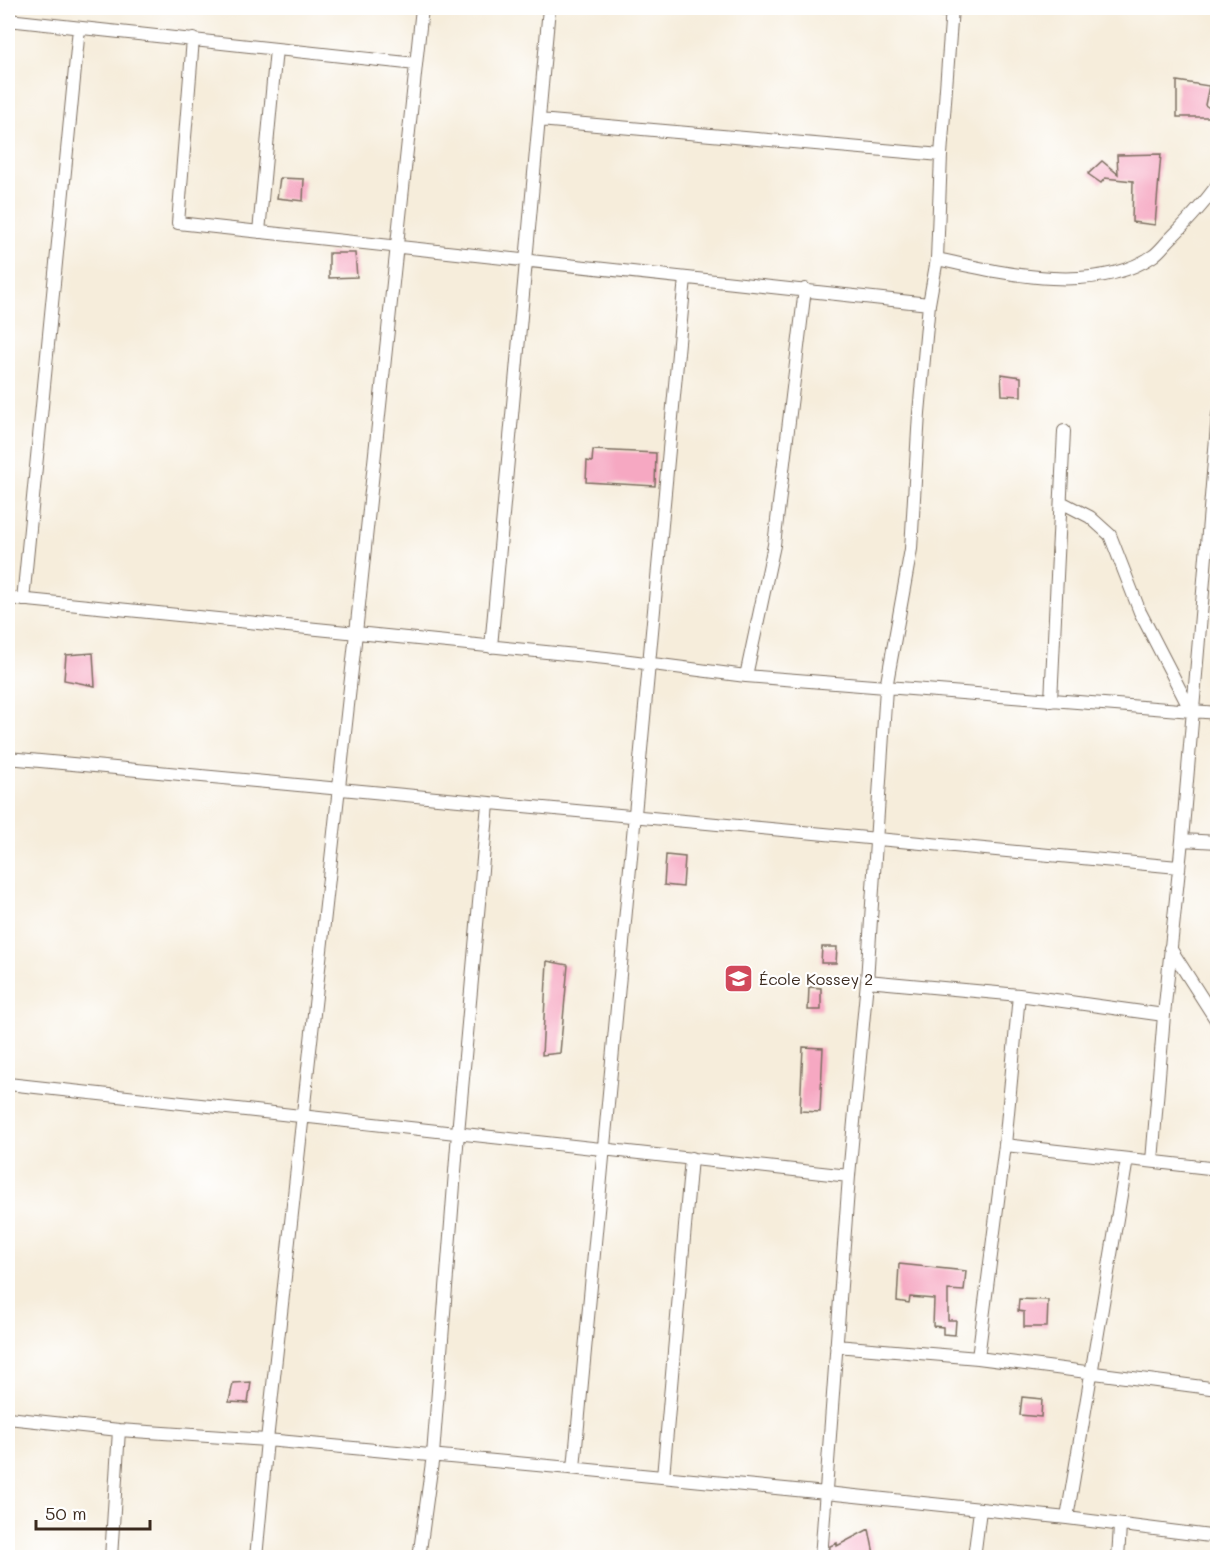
<svg xmlns="http://www.w3.org/2000/svg" width="1225" height="1565" font-family="Mali,sans-serif">
<style>
.building{fill:#f6a8c2}
.lines{fill:none;stroke-linecap:round;stroke-linejoin:round}
.street-casing{stroke:#7c6e60;stroke-width:14}
.street{stroke:#fff;stroke-width:12}
.labels{text-anchor:middle;stroke-width:4.5;stroke-linejoin:round;paint-order:stroke}
.poi-label{font-size:16px;fill:#3b2a1e;stroke:#fff;text-anchor:start}
</style>
<rect width="100%" height="100%" fill="#fff"/>
<filter id="ink" filterUnits="userSpaceOnUse"><feTurbulence type="fractalNoise" baseFrequency=".0167" numOctaves="2"/><feDisplacementMap in="SourceGraphic" scale="12" xChannelSelector="R" yChannelSelector="G"/><feConvolveMatrix kernelMatrix="1 2 1 2 8 2 1 2 1" color-interpolation-filters="sRGB"/></filter>
<filter id="wash" filterUnits="userSpaceOnUse"><feTurbulence type="fractalNoise" baseFrequency=".008" numOctaves="4" result="noise"/><feDisplacementMap in="SourceGraphic" scale="24" xChannelSelector="R" yChannelSelector="G"/><feGaussianBlur stdDeviation="1.35" result="paint"/><feColorMatrix in="noise" values="0 0 0 0 0 0 0 0 0 0 0 0 0 0 0 0 0 1.4 0 .05"/><feComposite in="paint" operator="in"/></filter>
<g filter="url(#wash)">
<rect width="100%" height="100%" fill="#f6eddb"/>
<g id="blocks">
<path class="building" d="M1177,81L1209,86L1205,105L1218,114V117H1177Z
M1161,154L1155,225L1132,222L1133,181L1105,178L1101,183L1088,174L1102,161L1118,174L1117,155Z
M280,178L304,179L303,201L277,198Z
M329,253H355L357,277L329,278Z
M1001,374L1021,377V396L1002,395Z
M593,450L656,453L655,486L586,482L587,461L592,462Z
M93,653L95,686L64,680L66,655Z
M666,855L685,857L683,887L664,885Z
M822,947H837L836,963H821Z
M547,961L568,965L560,1053L542,1055Z
M809,987L821,988V1010H808Z
M803,1047L823,1048L820,1112L800,1111Z
M899,1264L966,1271L964,1291L948,1290V1320H956L955,1335L943,1334V1327L933,1326L934,1299L910,1297L909,1303L897,1301Z
M1019,1299L1048,1300L1047,1327H1024V1312L1018,1311Z
M251,1382L248,1403L229,1402L233,1383Z
M1022,1397L1042,1399L1041,1417L1020,1415Z
M869,1529L874,1554L829,1557L830,1546L837,1543V1546Z"/>
</g>
</g>
<g filter="url(#ink)">
<use href="#blocks" fill-opacity="0" stroke="#7c6e60" stroke-width="1.5"/>
<g class="lines">
<defs>
<path id="street" d="M914,8L952,11
M8,20L416,64
M193,39L178,223L929,304
M539,120L941,155
M259,232L276,49
M937,259C1001,273 1094,296 1153,256C1159,252 1164,245 1169,240C1186,223 1204,204 1218,184
M1061,502L1090,517L1110,535L1140,612L1191,711
M8,598L606,658L746,676L1218,713
M23,600L79,28
M491,647L549,8
M746,676L774,545L805,289
M1051,701L1064,431
M8,758L1178,867
M1182,840L1218,842
M1170,948L1218,1023
M867,981L1019,995L1164,1015
M8,1084L849,1176
M1005,1145L1218,1169
M1152,1161L1164,1015L1182,840L1218,414
M836,1346L978,1358L1218,1389
M978,1358L1005,1145L1019,995
M8,1418L119,1430L267,1440L559,1467L826,1493L1067,1518L1218,1537
M574,1468L685,278
M663,1477L691,1158
M1067,1518L1127,1159
M111,1558L119,1430
M256,1558L267,1440L356,633L422,8
M419,1558L433,1455L458,1133L488,804
M821,1558L849,1176L867,981L886,688L911,549L919,413L929,304L937,259L941,155L952,8
M974,1558L980,1510
M1118,1558L1120,1526"/>
</defs>
<use href="#street" class="street-casing"/>
<use href="#street" class="street"/>
</g>
</g>
<defs>
<symbol id="school-square" viewBox="-11 -11 22 22"><rect x="-9" y="-9" width="18" height="18" rx="4" fill="#d1495b" stroke="#fff"/><path d="M0-5L7-2L0 1L-7-2ZM-4 1L0 2.5L4 1V4Q0 6-4 4Z" fill="#fff"/></symbol>
</defs>
<g fill-rule="evenodd">
<use href="#school-square" x="722" y="962" width="33" height="33"/>
</g>
<g class="labels">
<g class="poi-label">
<text x="759" y="985">École Kossey 2</text>
</g>
</g>
<rect width="1225" height="1565" fill="none" stroke="#fff" stroke-width="30"/>
<path d="M36 1520v9h114v-9" fill="none" stroke="#3b2a1e" stroke-width="3"/>
<text x="45" y="1520" font-size="18" fill="#3b2a1e" stroke="#ffffff" stroke-width="4.5" paint-order="stroke">50 m</text>
</svg>
